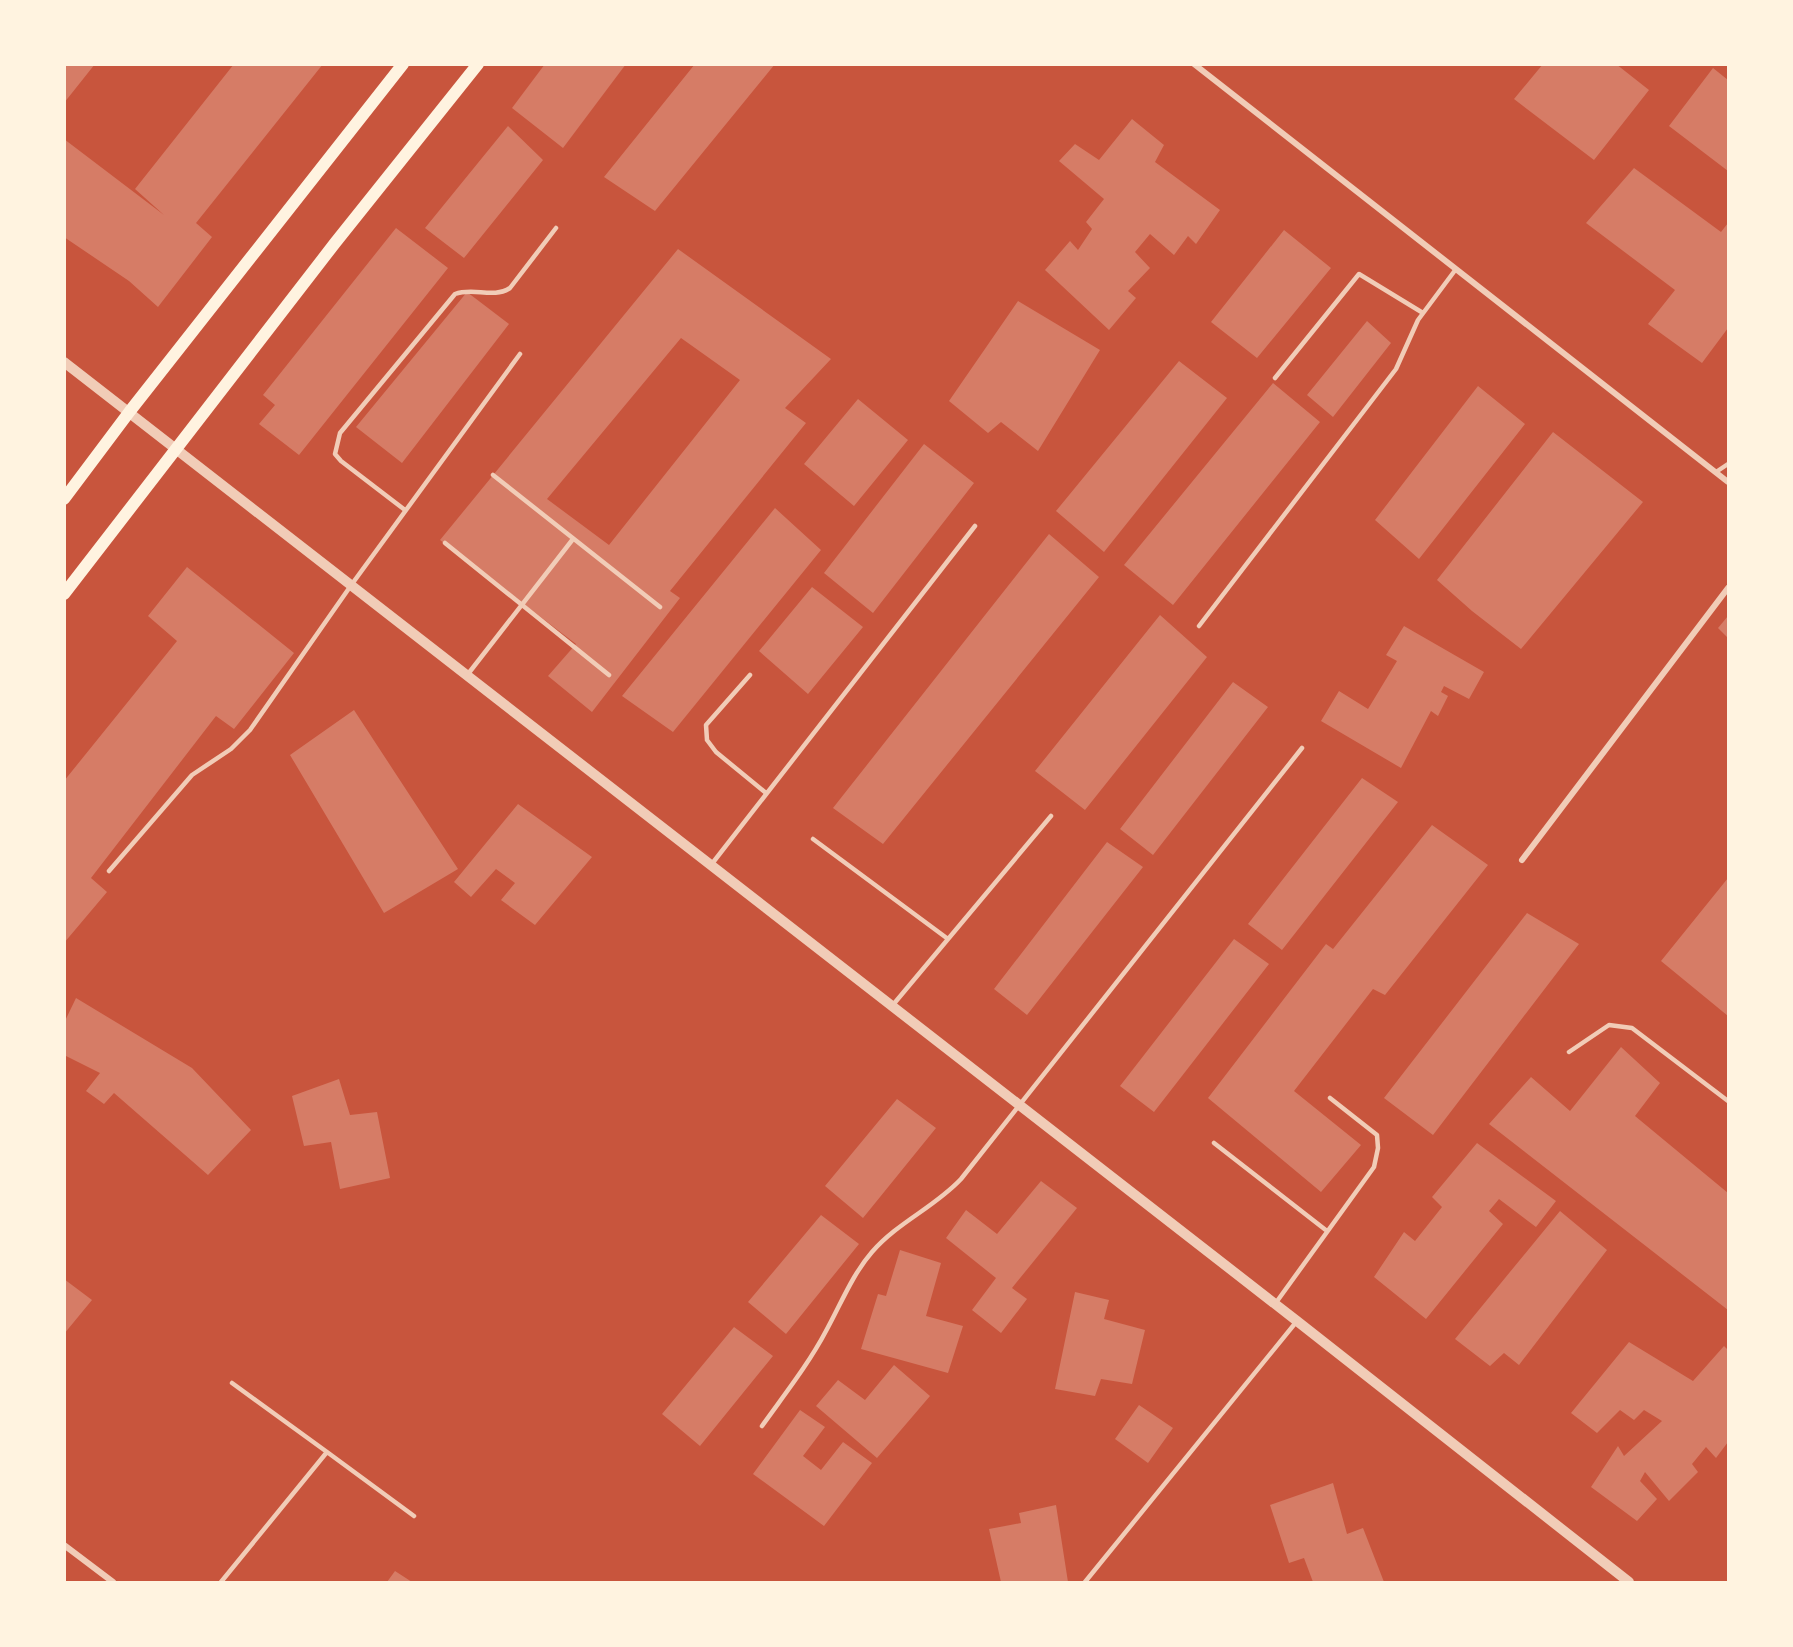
<svg xmlns="http://www.w3.org/2000/svg" width="1793" height="1647" font-family="'PT Sans Narrow',sans-serif">
<style>
.building{fill:#d67c66;fill-rule:evenodd}
.lines{fill:none;stroke-linecap:round;stroke-linejoin:round}
.service{stroke:#f1ccb7;stroke-width:4.5}
.minor{stroke:#f1ccb7;stroke-width:6}
.tertiary{stroke:#f1ccb7;stroke-width:10}
.secondary{stroke:#fff3e0;stroke-width:12}
</style>
<rect width="100%" height="100%" fill="#c8553d"/>
<path class="building" d="M64,64H95L64,103Z
M234,64H323L196,223L212,237L158,307L129,281L64,237V139L164,215L135,189Z
M545,64H626L563,148L512,108Z
M695,64H775L655,211L604,177Z
M1543,64H1616L1649,90L1594,160L1514,99Z
M1713,68L1728,80V171L1669,126Z
M1132,119L1164,145L1155,162L1220,210L1196,244L1188,236L1174,255L1150,234L1135,252L1150,268L1128,291L1136,298L1109,330L1045,270L1070,241L1078,250L1092,229L1086,222L1104,199L1059,161L1075,144L1099,160Z
M508,126L543,160L464,258L425,228Z
M1634,168L1721,232L1728,223V328L1702,363L1648,324L1675,290L1586,223Z
M396,228L448,268L299,455L259,424L275,405L263,395Z
M1284,230L1331,268L1257,358L1211,322Z
M678,249L831,359L785,408L806,423L670,591L680,598L592,712L548,676L576,644L440,540ZM681,338L740,380L609,545L547,499Z
M467,292L509,324L402,463L356,427Z
M1018,301L1100,350L1038,451L1001,422L988,433L949,401Z
M1367,321L1391,343L1333,417L1307,395Z
M1179,361L1227,398L1104,552L1056,511Z
M1273,383L1320,422L1173,605L1124,565Z
M1478,386L1525,424L1419,559L1375,520Z
M858,399L908,440L854,506L804,464Z
M1553,432L1643,502L1521,649L1472,611L1437,580Z
M924,444L974,483L873,613L824,573Z
M775,508L821,550L673,732L622,696Z
M1049,534L1099,577L883,844L833,808Z
M187,567L294,653L234,729L216,716L91,878L107,892L64,943V781L177,641L148,616Z
M812,587L863,627L808,694L759,651Z
M1160,615L1207,657L1085,810L1035,771Z
M1728,616V638L1718,628Z
M1404,626L1484,672L1469,699L1444,686L1441,692L1448,696L1438,716L1431,711L1401,768L1321,721L1339,691L1368,709L1397,661L1386,655Z
M1233,682L1268,707L1153,855L1120,829Z
M354,710L458,869L384,913L290,755Z
M1362,778L1398,802L1282,950L1248,924Z
M518,804L592,857L535,925L501,900L515,883L496,869L471,897L454,882Z
M1432,825L1488,865L1385,995L1373,989L1294,1091L1361,1145L1321,1192L1208,1098L1326,944L1333,949Z
M1107,842L1143,867L1027,1015L994,989Z
M1728,878V1016L1661,961Z
M1527,913L1579,944L1433,1135L1384,1098Z
M1234,939L1269,964L1154,1112L1120,1086Z
M76,998L192,1068L251,1130L208,1175L114,1093L104,1104L86,1091L100,1073L64,1055V1023Z
M1621,1047L1660,1083L1635,1116L1728,1193V1310L1489,1124L1531,1077L1570,1111Z
M339,1079L350,1115L377,1112L390,1178L340,1189L331,1142L304,1146L292,1096Z
M897,1099L936,1128L863,1218L825,1186Z
M1477,1143L1556,1201L1536,1227L1499,1199L1489,1211L1503,1224L1426,1319L1374,1277L1404,1232L1415,1241L1442,1207L1432,1197Z
M1041,1181L1077,1208L1012,1288L1027,1299L1001,1333L972,1310L996,1278L946,1238L966,1210L997,1234Z
M1560,1211L1607,1250L1519,1365L1504,1353L1490,1366L1455,1339Z
M821,1215L859,1244L786,1334L748,1302Z
M900,1250L941,1263L926,1316L963,1326L948,1373L861,1349L878,1294L886,1296Z
M64,1279L92,1300L64,1334Z
M1075,1292L1109,1300L1104,1319L1145,1330L1132,1384L1101,1379L1095,1396L1055,1389Z
M734,1327L773,1356L700,1446L662,1414Z
M1629,1342L1693,1381L1724,1346L1728,1350V1442L1716,1458L1706,1447L1692,1464L1698,1472L1669,1501L1645,1472L1640,1481L1657,1499L1637,1521L1591,1487L1618,1446L1624,1456L1662,1421L1644,1410L1634,1420L1620,1410L1597,1433L1571,1413Z
M894,1365L930,1396L877,1458L816,1406L838,1380L865,1400Z
M1139,1405L1173,1428L1148,1463L1115,1439Z
M800,1410L825,1427L803,1456L821,1470L843,1442L872,1463L824,1526L753,1474Z
M1333,1483L1347,1534L1363,1528L1384,1582H1313L1304,1558L1289,1563L1270,1505Z
M1056,1505L1068,1582H1001L989,1529L1021,1523L1019,1513Z
M395,1571L412,1582H387Z"/>
<g class="lines">
<path class="service" d="M1275,378L1359,274L1423,313
M1716,472L1728,464
M493,475L660,607
M405,510L341,461L335,454L340,433L455,294C474,287 493,299 510,288L556,228
M445,543L609,675
M1199,626L1396,369L1418,320L1456,269
M468,674L573,539
M750,675L706,725L707,740L716,752L766,793
M813,839L948,939
M711,865L975,526
M109,871L192,775L231,749L250,730L352,584L520,354
M892,1006L1051,816
M1569,1052L1609,1025L1632,1028L1728,1101
M1214,1143L1327,1231
M1275,1304L1374,1167L1378,1148L1377,1135L1330,1098
M762,1426C784,1395 808,1365 826,1331C841,1304 852,1275 872,1252C898,1222 935,1207 961,1179L1302,748
M327,1452L414,1516
M221,1582L327,1452L232,1383
M1085,1582L1297,1321"/>
<path class="minor" d="M1194,64L1728,482
M1522,860L1728,588
M64,1545L113,1582"/>
<path class="tertiary" d="M64,362L1297,1321L1629,1582"/>
<path class="secondary" d="M64,499L130,411L403,64
M64,594L335,243L478,64"/>
</g>
<rect width="1793" height="1647" fill="none" stroke="#fff3e0" stroke-width="132"/>
</svg>
